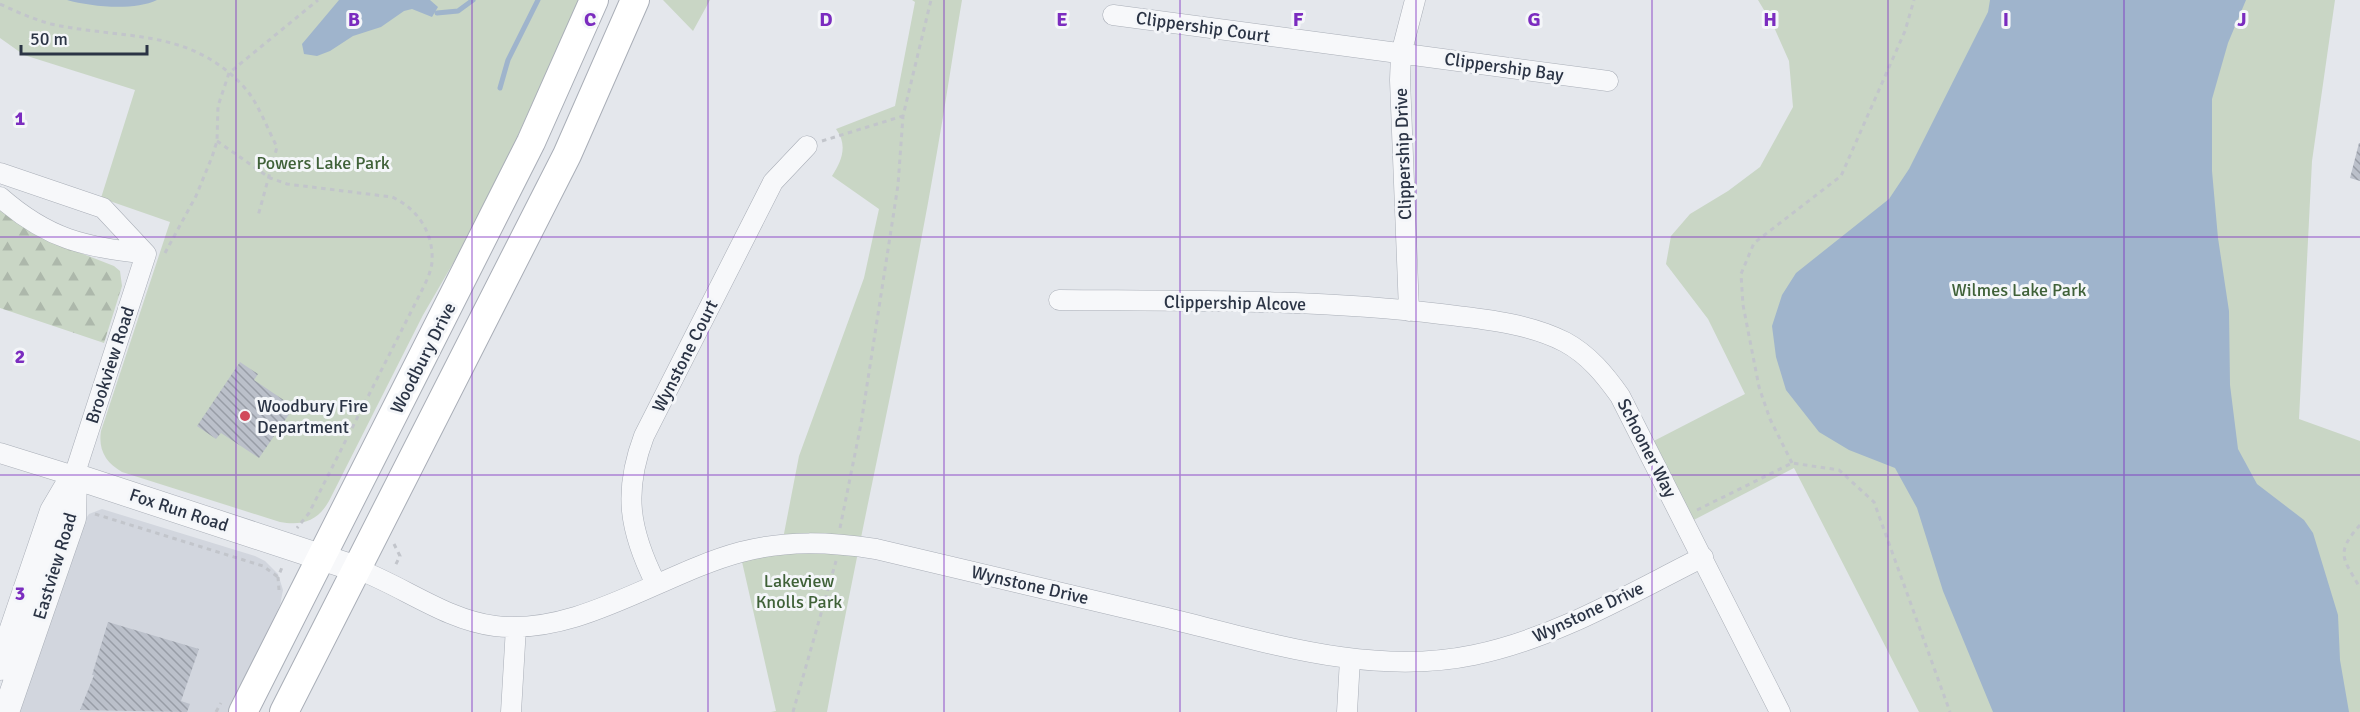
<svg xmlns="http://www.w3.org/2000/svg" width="2360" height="712" font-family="Signika,sans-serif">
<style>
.built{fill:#d2d6de}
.green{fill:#c9d6c5}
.forest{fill:url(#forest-firs)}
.water{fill:#9fb4cc}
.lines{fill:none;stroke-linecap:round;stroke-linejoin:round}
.stream{stroke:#9fb4cc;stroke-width:5}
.building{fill:url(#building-back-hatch)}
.minor-casing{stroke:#a9aeb7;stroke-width:21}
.tertiary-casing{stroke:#a9aeb7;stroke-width:27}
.secondary-casing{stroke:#a9aeb7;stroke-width:30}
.path{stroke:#c2c5cb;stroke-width:3;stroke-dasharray:4.5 4.5;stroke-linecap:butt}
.minor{stroke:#f7f8fa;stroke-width:20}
.tertiary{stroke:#f7f8fa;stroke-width:26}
.secondary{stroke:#fff;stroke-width:28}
.grid{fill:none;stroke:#7b2cbf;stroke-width:1.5;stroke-opacity:0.55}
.poi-dot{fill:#d1495b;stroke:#f4f6f9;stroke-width:2}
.labels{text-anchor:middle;stroke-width:6;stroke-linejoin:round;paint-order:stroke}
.street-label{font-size:18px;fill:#2b3445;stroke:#f4f6f9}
.park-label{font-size:18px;fill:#3f6138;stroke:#f4f6f9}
.poi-label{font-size:18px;fill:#2b3445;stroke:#f4f6f9;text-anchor:start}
.grid-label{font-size:20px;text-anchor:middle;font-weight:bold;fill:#7b2cbf;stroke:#f4f6f9;stroke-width:6;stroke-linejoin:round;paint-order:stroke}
</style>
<defs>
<pattern id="forest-firs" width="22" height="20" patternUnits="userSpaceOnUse" patternTransform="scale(1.5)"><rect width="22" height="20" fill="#c9d6c5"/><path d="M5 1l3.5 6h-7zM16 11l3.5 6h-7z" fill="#adb8ab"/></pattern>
<pattern id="building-back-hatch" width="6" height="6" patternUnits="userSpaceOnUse" patternTransform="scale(1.5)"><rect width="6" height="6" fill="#bbc0ca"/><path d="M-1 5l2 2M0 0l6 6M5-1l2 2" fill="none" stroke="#989da6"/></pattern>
</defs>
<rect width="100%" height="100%" fill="#e4e7ec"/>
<path class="built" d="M102,509L255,556L265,561L278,574L283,590L280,605L232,712H13L82,524L89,514Z"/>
<path class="green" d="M0,0H579L509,155L459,253L423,315L329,501C318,521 302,526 280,522L122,472C106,463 98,450 101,431L170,222L101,198L135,90L24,55L0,38Z
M663,0H710L693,31Z
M912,0H962C953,51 946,102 937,152C905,339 861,525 827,712H771L776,711L740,553L782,544L799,456L864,278L879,209L832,176C842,161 848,145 836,129L895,106L915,2Z
M1758,0H2335L2312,161L2299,419L2360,441V712H1919L1794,468L1686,524L1646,445L1745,394L1708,319L1666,264L1671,236L1690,214L1728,191L1760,167L1793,107L1789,61L1773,25Z"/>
<path class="forest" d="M0,210L37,236L114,266L120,271L122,286L104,343L0,308Z"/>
<path class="water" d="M67,0H157C134,11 92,7 67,0Z
M339,0H430L438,7L432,17L412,9L404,11L381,27L353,36L330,51L317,56L304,54L302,44Z
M1990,0H2246L2228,43L2212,99V171L2218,238L2229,311L2230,385L2238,449L2257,484L2304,520L2313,533L2338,615L2340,660L2349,712H1993L1943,591L1917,508L1895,468L1849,450L1819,432L1786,390L1776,357L1772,326L1782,295L1796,273L1889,199L1909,169L1988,12Z"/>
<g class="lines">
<path class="stream" d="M437,13L458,11L473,0
M500,88L508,60L538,0"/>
</g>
<path class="building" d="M2359,143H2360V181L2350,178Z
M240,362L258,374L254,380L294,407L259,458L221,433L216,439L197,426Z
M108,622L199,649L181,701L190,704L187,712L80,710L94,675H92Z"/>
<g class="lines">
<defs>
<path id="minor" d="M1113,15L1608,81
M0,173L103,208L146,254
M0,197C49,240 83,246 146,254
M1059,300C1187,301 1315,299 1441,314C1483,319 1528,323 1565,342C1589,355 1605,375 1620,396L1780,712
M1409,311L1400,80L1401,54L1415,0
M0,453L74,476L146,254
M357,569C403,586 446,620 495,626C579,636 662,573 741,552C787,540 830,542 876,549C972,572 1067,594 1163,617C1264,641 1369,677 1474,655C1556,638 1629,594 1703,557
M656,584C629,530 623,492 644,436L773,182L807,146
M511,712L516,627
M1347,712L1350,659"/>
<path id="tertiary" d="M74,476L357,569
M0,667L53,511L73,477
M6,712L73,518L74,476"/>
<path id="secondary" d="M243,712L531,142L594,0
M284,712L567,155L635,0"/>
</defs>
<use href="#minor" class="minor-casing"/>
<use href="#tertiary" class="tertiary-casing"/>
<use href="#secondary" class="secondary-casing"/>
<path class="path" d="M0,4C17,12 33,19 51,24C123,40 189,27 244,87C258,102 267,128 277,147L258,216
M217,141L270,178L287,184L392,197C417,208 434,233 432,262C431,273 425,284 420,294L309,513L297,528
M822,141L903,116
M165,253L196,196L212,157L217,141L218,106L229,73L318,0
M1792,463L1770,419L1759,387L1743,305L1741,274L1754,243L1841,176L1905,31L1914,0
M1697,510L1792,463L1839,470L1874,502L1950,712
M95,514L263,566L278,577
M2360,525C2334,554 2344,559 2360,588
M840,528L861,424L898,185L903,116L931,0
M394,544L400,556L395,566
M279,590L278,577L283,565
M216,712L221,703
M793,712L836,561"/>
<use href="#minor" class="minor"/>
<use href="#tertiary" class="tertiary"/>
<use href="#secondary" class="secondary"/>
</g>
<path class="grid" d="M236,0V712M472,0V712M708,0V712M944,0V712M1180,0V712M1416,0V712M1652,0V712M1888,0V712M2124,0V712M0,237H2360M0,475H2360"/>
<circle class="poi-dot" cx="245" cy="416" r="6"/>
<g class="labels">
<g class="street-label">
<text transform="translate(1203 27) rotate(8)" y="6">Clippership Court</text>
<text transform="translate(1504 67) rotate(8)" y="6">Clippership Bay</text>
<text transform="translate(1403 154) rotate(-92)" y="6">Clippership Drive</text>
<text transform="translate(1235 303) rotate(1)" y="6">Clippership Alcove</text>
<text transform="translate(685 356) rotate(-63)" y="6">Wynstone Court</text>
<text transform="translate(423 358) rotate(-63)" y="6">Woodbury Drive</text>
<text transform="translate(110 365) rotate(-72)" y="6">Brookview Road</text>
<text transform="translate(1647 448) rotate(63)" y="6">Schooner Way</text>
<text transform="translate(179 510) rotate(18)" y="6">Fox Run Road</text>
<text transform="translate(55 566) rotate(-73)" y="6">Eastview Road</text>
<text transform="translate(1030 585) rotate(13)" y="6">Wynstone Drive</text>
<text transform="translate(1588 612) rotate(-25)" y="6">Wynstone Drive</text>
</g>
<g class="park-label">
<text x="323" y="169">Powers Lake Park</text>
<text x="2019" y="296">Wilmes Lake Park</text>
<text x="799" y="587">Lakeview<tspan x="799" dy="21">Knolls Park</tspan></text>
</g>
<g class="poi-label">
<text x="257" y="412">Woodbury Fire<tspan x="257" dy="21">Department</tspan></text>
</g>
</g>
<g class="grid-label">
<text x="354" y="26">B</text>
<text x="590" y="26">C</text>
<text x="826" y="26">D</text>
<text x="1062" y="26">E</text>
<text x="1298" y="26">F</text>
<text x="1534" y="26">G</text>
<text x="1770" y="26">H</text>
<text x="2006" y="26">I</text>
<text x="2242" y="26">J</text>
<text x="20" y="125">1</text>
<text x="20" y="363">2</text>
<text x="20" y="600">3</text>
</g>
<path d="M21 45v9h126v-9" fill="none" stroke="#2b3445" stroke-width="3"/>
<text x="30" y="45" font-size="18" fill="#2b3445" stroke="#f4f6f9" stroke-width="4.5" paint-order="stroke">50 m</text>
</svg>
